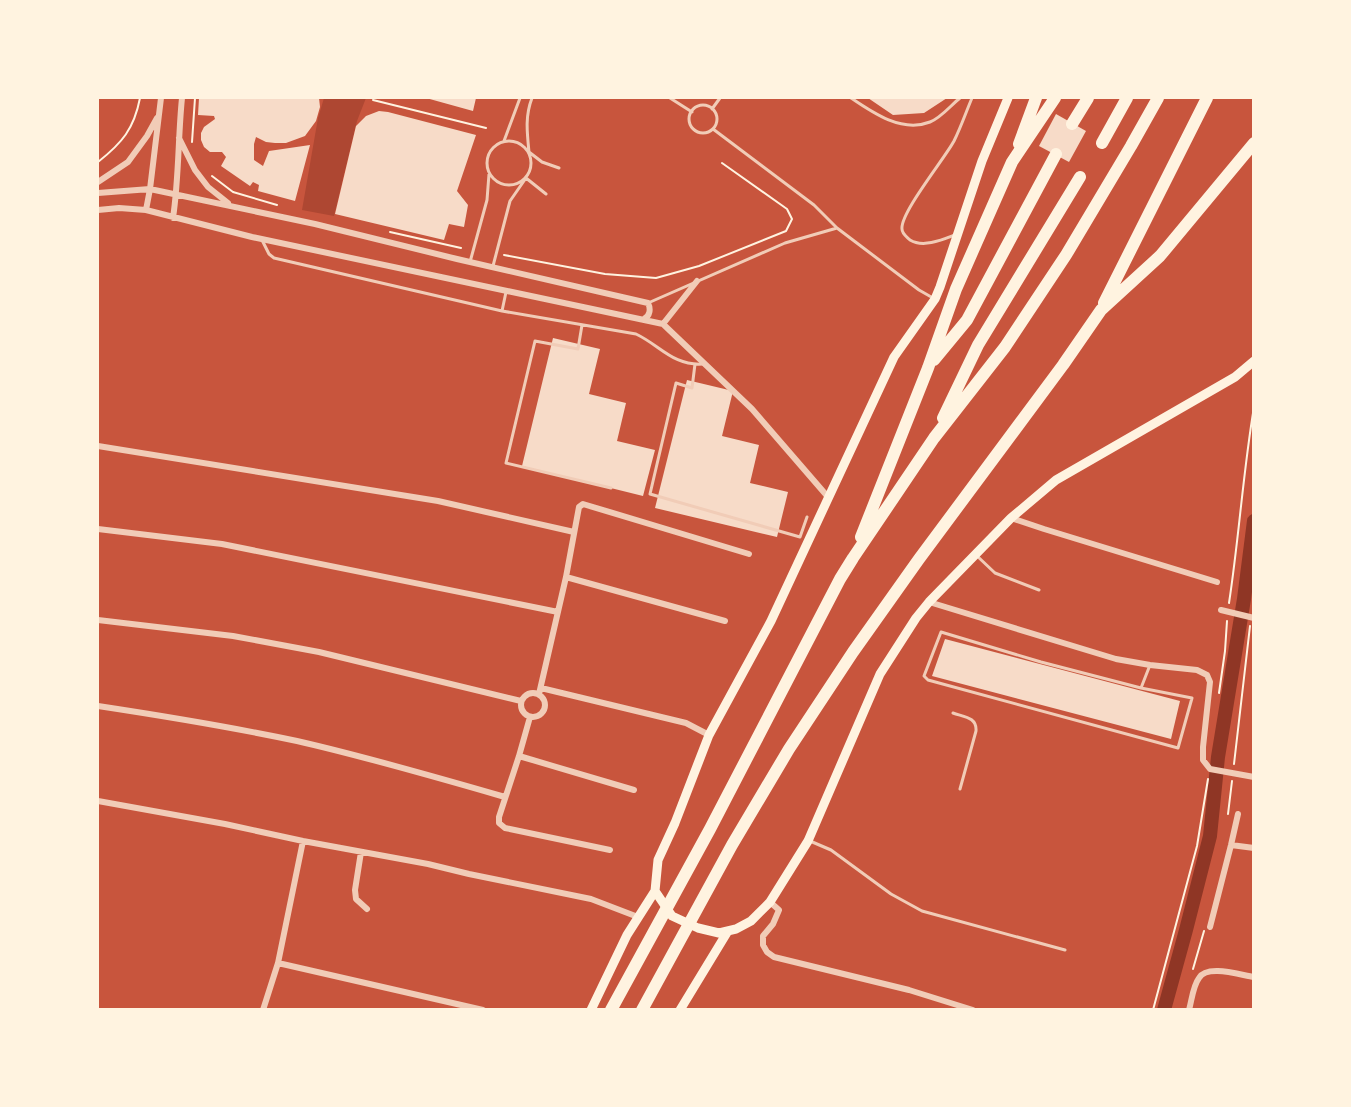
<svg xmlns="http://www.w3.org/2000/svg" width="1351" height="1107" font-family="'DM Sans',sans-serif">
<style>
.green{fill:#ae4732}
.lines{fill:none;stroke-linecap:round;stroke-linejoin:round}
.canal{stroke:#8f3625;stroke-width:14}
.building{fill:#f7dbc8}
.path{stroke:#fff3e0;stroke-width:2}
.service{stroke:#f1ccb7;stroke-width:3}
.minor{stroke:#f1ccb7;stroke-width:6}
.secondary{stroke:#fff3e0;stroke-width:9}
.motorway{stroke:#fff3e0;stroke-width:12}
</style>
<rect width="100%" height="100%" fill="#c8553d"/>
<path class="green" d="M324,98H366L357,121L334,216L302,210L318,118Z"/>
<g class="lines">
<path class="canal" d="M1164,1010L1186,930L1210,836L1218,757L1244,599L1254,521"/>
</g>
<path class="building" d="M199,98H319L320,107L316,121L305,136L286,143H275L266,142L256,137L254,144V160L263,166L269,151L310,145L295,201L258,191L259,185L253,182L250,186L221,166L226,157L222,152H210L204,147L201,140V133L204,127L215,119L214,116L198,115Z
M426,98H476L473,111Z
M868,98H947L924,113L893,115Z
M379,111L388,112L476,135L457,191L468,205L464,227L449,224L444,240L335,214L356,126L366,116Z
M1056,114L1086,131L1069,162L1039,146Z
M553,338L600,349L589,394L626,403L617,441L655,450L643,496L522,466Z
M687,380L733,391L722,436L759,445L750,483L788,492L777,537L655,508Z
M945,639L1180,701L1171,739L932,676Z"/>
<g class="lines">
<path class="path" d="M373,100L486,128
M192,142L195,98
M98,162C122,143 134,129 140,98
M212,176L233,192L277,205
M390,232L461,248
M504,255L605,274L656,278L699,266L786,231L792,219L787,209L722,163
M1229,603C1239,538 1243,472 1254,407
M1219,693L1225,651L1227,621
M1234,764L1250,626
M1228,814L1232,781
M1193,969L1204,931
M1153,1010L1197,846L1208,779"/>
<path class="service" d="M532,98C525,116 527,132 529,152L542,162L559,168
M670,98L692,112
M851,98C873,113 902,133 930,122C941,118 951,105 960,98
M689 119a14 14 0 1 1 28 0a14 14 0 1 1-28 0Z
M712,109L720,98
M713,129L814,205L837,228L919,290L933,298
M487 163a22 22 0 1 1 44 0a22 22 0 1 1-44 0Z
M504,141L520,98
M955,235C942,240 923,248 910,240C907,237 902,234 902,229C900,213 945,158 954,141C961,127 966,112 972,98
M262,240L269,254L274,258L502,311L636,334C661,346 673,366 703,364
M470,262L487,200L489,174
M493,266L510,201L526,178L546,194
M648,303L785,243L837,228
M502,311L506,292
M582,325L578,349L535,341L506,463L611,488
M695,364L692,388L676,383L650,494L800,537L807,517
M976,555L995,573L1039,590
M1141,688L1192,698L1178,748L928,680L924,676L941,632L1041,662L1141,688L1150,665
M953,713C964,717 977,717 976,731L960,789
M810,841L831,850L891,894L922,911L1065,950"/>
<path class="minor" d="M179,138L195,170L208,187L228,203
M98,182L128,162L147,136L157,118
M98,193L150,189L315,224L457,259L648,303C651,309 650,316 644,319
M98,210L119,208L146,210L252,237L663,324L752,409L828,497
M146,210L150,189L161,98
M173,218C179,178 178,137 182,98
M663,324L697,281
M98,446L438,501L574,532
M1011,518L1044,529L1217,582
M98,529L222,544L558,612
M566,577L725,621
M929,602L1116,659L1150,665L1197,670L1207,675L1210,682L1203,747V760L1210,769L1254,777
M1221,610L1254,618
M98,620L233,636L319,652L521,701
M541,688L686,723L709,735
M521 705a12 12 0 1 1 24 0a12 12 0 1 1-24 0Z
M539,694L566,577L579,507L583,504L749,554
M98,706C164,716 231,727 297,741C367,757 436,777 505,797
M530,717L519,756L499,817V823L505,828L610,850
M519,756L634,790
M98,801L225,824L303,841L428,864L469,874L591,899L638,917
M1231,845L1254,848
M361,852L355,890L356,899L367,909
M770,902L779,910L773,924L763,936V945L767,952L774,957L909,990L973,1010
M1210,927L1231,845L1238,814
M278,963L483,1010
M263,1010L278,963L303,841
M1189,1010C1192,999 1193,986 1199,978C1207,964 1240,975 1254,977"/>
<path class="secondary" d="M1008,98L982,161L940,287L935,299L894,357L771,621L709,735L675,823L658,860L655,891L672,916L698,928L719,933L736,929L751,921L770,902L808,841L880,674L916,618L929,602L1011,518L1056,480L1235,377L1254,361
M591,1010L627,935L655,891
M680,1010L728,931"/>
<path class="motorway" d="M1072,124L1088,98
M1102,143L1127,98
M1019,144L1036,98
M1104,303L1207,98
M934,360L967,320L1056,154
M943,418L978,345L1080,177
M861,537L928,368L956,289L1012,162L1055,98
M611,1010L710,829L840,579L853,558L934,438L1005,347L1066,255L1131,146L1158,98
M642,1010L732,845L789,749L853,652L919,559L1063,365L1101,310L1160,256L1254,143"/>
</g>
<rect width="1351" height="1107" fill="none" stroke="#fff3e0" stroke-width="198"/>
</svg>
